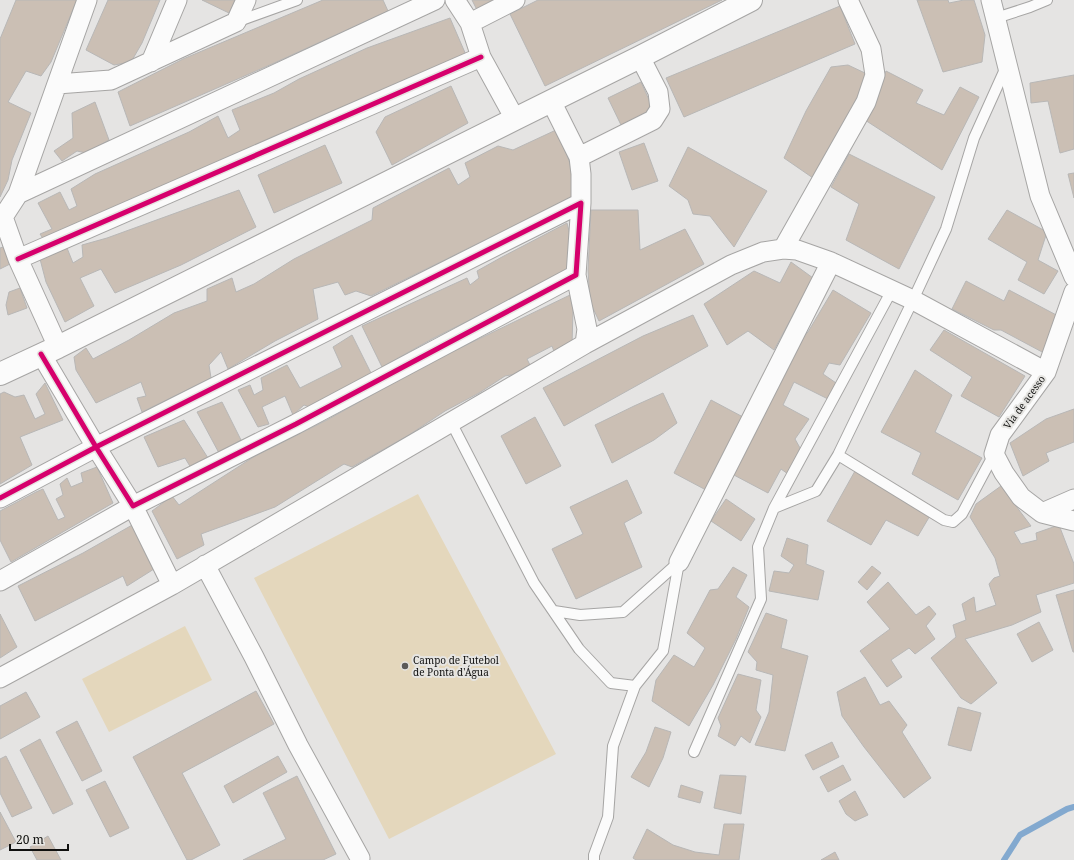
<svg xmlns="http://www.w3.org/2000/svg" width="1074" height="860" font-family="'Noto Serif',serif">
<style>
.green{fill:#e4d7bc}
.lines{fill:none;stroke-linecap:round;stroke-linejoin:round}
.stream{stroke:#83a9cf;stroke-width:6}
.building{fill:#cbbfb4;stroke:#b8b7b6}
.service-casing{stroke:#a6a5a4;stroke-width:12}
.minor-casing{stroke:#a6a5a4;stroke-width:21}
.tertiary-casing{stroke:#a6a5a4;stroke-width:24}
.service{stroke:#fbfbfb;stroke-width:10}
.minor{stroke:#fbfbfb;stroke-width:19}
.tertiary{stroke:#fbfbfb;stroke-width:22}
.cycleway-casing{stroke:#e6e5e2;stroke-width:8}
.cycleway{stroke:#d6006c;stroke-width:5}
.poi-dot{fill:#5b5a59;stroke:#e6e5e2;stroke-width:1.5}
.labels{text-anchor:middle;stroke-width:4;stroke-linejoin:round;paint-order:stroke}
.street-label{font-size:10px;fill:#10100f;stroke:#e6e5e2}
.poi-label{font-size:10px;fill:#10100f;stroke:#e6e5e2;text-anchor:start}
</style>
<rect width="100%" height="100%" fill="#e5e4e3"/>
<path class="green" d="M418,494L556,754L389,839L254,578Z
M185,626L212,680L109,732L82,679Z"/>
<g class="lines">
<path class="stream" d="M1004,860L1020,835L1067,809L1074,807"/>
</g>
<path class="building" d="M16,0H77L51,62L41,76L26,71L8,102L31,113L12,160L8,180L0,197V39Z
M108,0H160L142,43L131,62L114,65L86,50Z
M202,0H235L229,13Z
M323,0H383L388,11L272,64L130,126L118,92L183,59Z
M472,0H496L477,10Z
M538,0H722L545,86L510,14Z
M917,0H948L949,3L964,0H974L985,35L982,62L943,72Z
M840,6L855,44L684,117L666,78Z
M450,18L466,55L44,240L40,234L52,229L38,203L60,192L69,210L77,206L71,189L95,174L189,132L218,116L228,138L240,130L232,110L274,93L299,79L367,48Z
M848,65L867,74L858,104L813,178L784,158L806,111L831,67Z
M886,71L923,90L916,103L944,115L960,87L979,97L942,170L865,120Z
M1074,75V149L1060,153L1048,101L1031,103L1030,83Z
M641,82L654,111L622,127L608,98Z
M451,86L468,123L392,165L376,132L385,117Z
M95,102L109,140L86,153L77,151L62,161L54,151L73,138L72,113Z
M556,130L568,158L573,172V197L371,296L356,291L345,295L338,282L313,289L318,319L275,341L228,369L221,352L209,365L211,378L142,412L137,398L146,396L141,382L96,403L76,370L74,357L86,348L93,359L129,340L174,313L207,301V289L232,278L236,292L254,284L294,259L372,220L373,208L449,168L458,185L470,177L465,163L498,146L513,150Z
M644,143L658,181L632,190L619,152Z
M325,145L342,183L274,213L258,175Z
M688,147L767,191L734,247L710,216L693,214L688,200L669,186Z
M849,154L935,197L899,269L846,240L859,204L831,187Z
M1074,173V198L1068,174Z
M239,190L256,227L181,265L115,293L101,269L80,278L94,306L65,322L46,282L40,259L67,248L73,263L83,257L82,245L107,238Z
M591,210H638L640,250L685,229L704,264L599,321L590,302L588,270Z
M1007,210L1047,232L1038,260L1058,271L1044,294L1018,280L1027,262L988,239Z
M567,223L570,235L568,270L432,339L382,367L362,326L467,278L470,285L479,278L477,271L502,257Z
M6,246L10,264L0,269V248Z
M791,262L813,278L774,350L748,331L727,345L704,304L754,271L780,283Z
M966,281L1004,301L1009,290L1062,318L1044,353L1001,330H994L952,309Z
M20,288L27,308L8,315L6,305L9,292Z
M833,290L871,313L840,365L829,363L823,374L839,385L828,399L794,382L783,405L809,419L795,439L800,448L788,474L781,469L768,493L732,474L803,336L808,332Z
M570,295L573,310L572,345L555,354L552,346L527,359L531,367L516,374L505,376L479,393L445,411L409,435L352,467L344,464L275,507L201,534L204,545L177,559L152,511L172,496L179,505L255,456L327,420L429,363Z
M693,315L708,346L564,426L543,388L643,336Z
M944,330L1025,376L999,417L961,396L972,377L930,350Z
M352,335L371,373L312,408L304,405L293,415L285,396L262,407L269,424L258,427L238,390L250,385L254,395L263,390L261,378L287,365L300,388L342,367L333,347Z
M915,370L952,395L935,432L982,458L958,500L912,474L921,453L881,432Z
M45,383L63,420L20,437L32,465L0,484V394L4,392L15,397L24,395L35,419L45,414L36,394Z
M663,393L677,423L654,440L612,463L595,425L634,406Z
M711,400L743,417L706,490L674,473Z
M222,402L241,440L219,453L197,412Z
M1074,409V442L1046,453L1049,461L1023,476L1010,443L1046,419Z
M535,417L561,466L526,484L501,436Z
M184,420L208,458L191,468L185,458L158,467L144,437Z
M97,467L113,503L11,562L0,540V511L36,492L43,489L58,520L65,517L56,499L63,495L60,484L67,478L71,487L83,482L81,473Z
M855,471L931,514L918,536L886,520L871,545L827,521Z
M627,480L642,513L624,523L642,567L576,599L552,549L583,534L570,507Z
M1001,486L1031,526L1014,532L1021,544L1037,540L1036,533L1059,525L1074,564V583L1036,595L1041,612L1012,625L965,639L997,683L971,704L961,698L931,658L956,637L953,625L966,620L962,604L974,597L976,612L996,605L989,584L994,578L1000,576L995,558L970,517L976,504Z
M726,499L755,519L741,541L711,521Z
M134,524L154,569L127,586L123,576L35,621L18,586L83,553Z
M787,538L808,545L806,564L824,571L818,600L769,591L774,571L789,573L794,565L781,556Z
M872,566L881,573L867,590L858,582Z
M733,567L747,575L736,597L749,607L736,639L713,685L689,726L652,701L656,680L674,655L694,667L705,648L687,633L710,590L718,589Z
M888,582L916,615L929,606L936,614L926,626L935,639L915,654L909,648L891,660L902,677L887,687L860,651L890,629L867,602Z
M1074,590V652H1073L1056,595Z
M766,613L787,620L781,648L808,656L785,751L755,745L769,712L773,675L756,670L757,662L748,652Z
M0,614L17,647L0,658Z
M1039,622L1053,650L1032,662L1017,634Z
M738,674L761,680L756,710L761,717L750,743L741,736L735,746L718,736L721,726L718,718Z
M865,677L880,705L889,701L907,725L902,732L931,778L904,798L864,747L842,716L837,692Z
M256,691L274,724L182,773L220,845L191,860H187L133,757Z
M26,692L40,717L0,739V706Z
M958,707L981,713L971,751L948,745Z
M77,721L102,771L82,781L56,732Z
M655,727L671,732L663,758L649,787L631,777L646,752Z
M40,739L73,804L53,814L20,750Z
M832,742L839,757L813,770L805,755Z
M6,756L32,808L12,817L0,793V759Z
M278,756L287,772L233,803L224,786Z
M843,765L851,780L828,792L820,777Z
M720,775L746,776L741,814L714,808Z
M297,776L336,854L323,860H243L286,839L263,793Z
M105,781L129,828L110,837L86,790Z
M681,785L703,792L700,803L678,797Z
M855,791L868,815L855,821L846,814L839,801Z
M0,812L16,842L0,850Z
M724,824H744L739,860H636L633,858L647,829L673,845L695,852L719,855Z
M48,836L61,860H37L30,847Z
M835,852L839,860H821Z"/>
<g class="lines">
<defs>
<path id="service" d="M996,18L1030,7L1047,0
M236,22L297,0
M451,422L534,583L579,649L611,683L635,686L663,651L679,562
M838,455L944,520L953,522L962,514L994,454
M774,508L816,491L838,455L913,300L946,229L974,138L1006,67
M554,611L580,615L623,612L679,562
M694,752L761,599L758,547L774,508L892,290
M594,860V855L608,817L613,746L635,686"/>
<path id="minor" d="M455,0L470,23L481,57L515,119
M991,0L1040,196L1074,277
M470,23L515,0
M151,62L177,0
M57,84L87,0
M551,101L579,157L581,174V203
M579,157L653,120L660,109L658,92L640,57
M18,194L435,0
M783,249L866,102L875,75L871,49L848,0
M18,259L481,57
M576,275L587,329L585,344
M1074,292L1046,372L1000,435L994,454L1004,473L1021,497L1042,513L1074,521
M58,347L18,259L3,217L18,194L57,84L111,80L236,22L246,0
M0,498L96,447L581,203L576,275L296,424L133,506L96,447L41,354
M1042,513L1074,499
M679,562L831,262
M205,565L254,657L298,745L360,858
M0,581L133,506L172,585
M0,678L172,585L585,344L731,265L763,252L783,249L797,250L831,262L913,300L1046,372"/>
<path id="tertiary" d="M0,374L58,347L515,119L640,57L751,0"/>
</defs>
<use href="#service" class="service-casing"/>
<use href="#minor" class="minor-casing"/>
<use href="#tertiary" class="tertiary-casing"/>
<use href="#service" class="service"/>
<use href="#minor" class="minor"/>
<use href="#tertiary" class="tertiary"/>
<defs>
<path id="cycleway" d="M18,259L481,57
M0,498L96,447L581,203L576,275L296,424L133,506L96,447L41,354"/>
</defs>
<use href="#cycleway" class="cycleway-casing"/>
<use href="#cycleway" class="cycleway"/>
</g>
<circle class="poi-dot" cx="405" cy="666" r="4"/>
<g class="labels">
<g class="street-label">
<text transform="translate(1024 402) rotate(-54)" y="4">Via de acesso</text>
</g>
<g class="poi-label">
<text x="413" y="664">Campo de Futebol<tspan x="413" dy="12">de Ponta d'Água</tspan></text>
</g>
</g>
<path d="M10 844v6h58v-6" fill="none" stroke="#10100f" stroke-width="2"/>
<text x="16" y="844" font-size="12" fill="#10100f" stroke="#e6e5e2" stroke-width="3" paint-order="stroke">20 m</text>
</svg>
